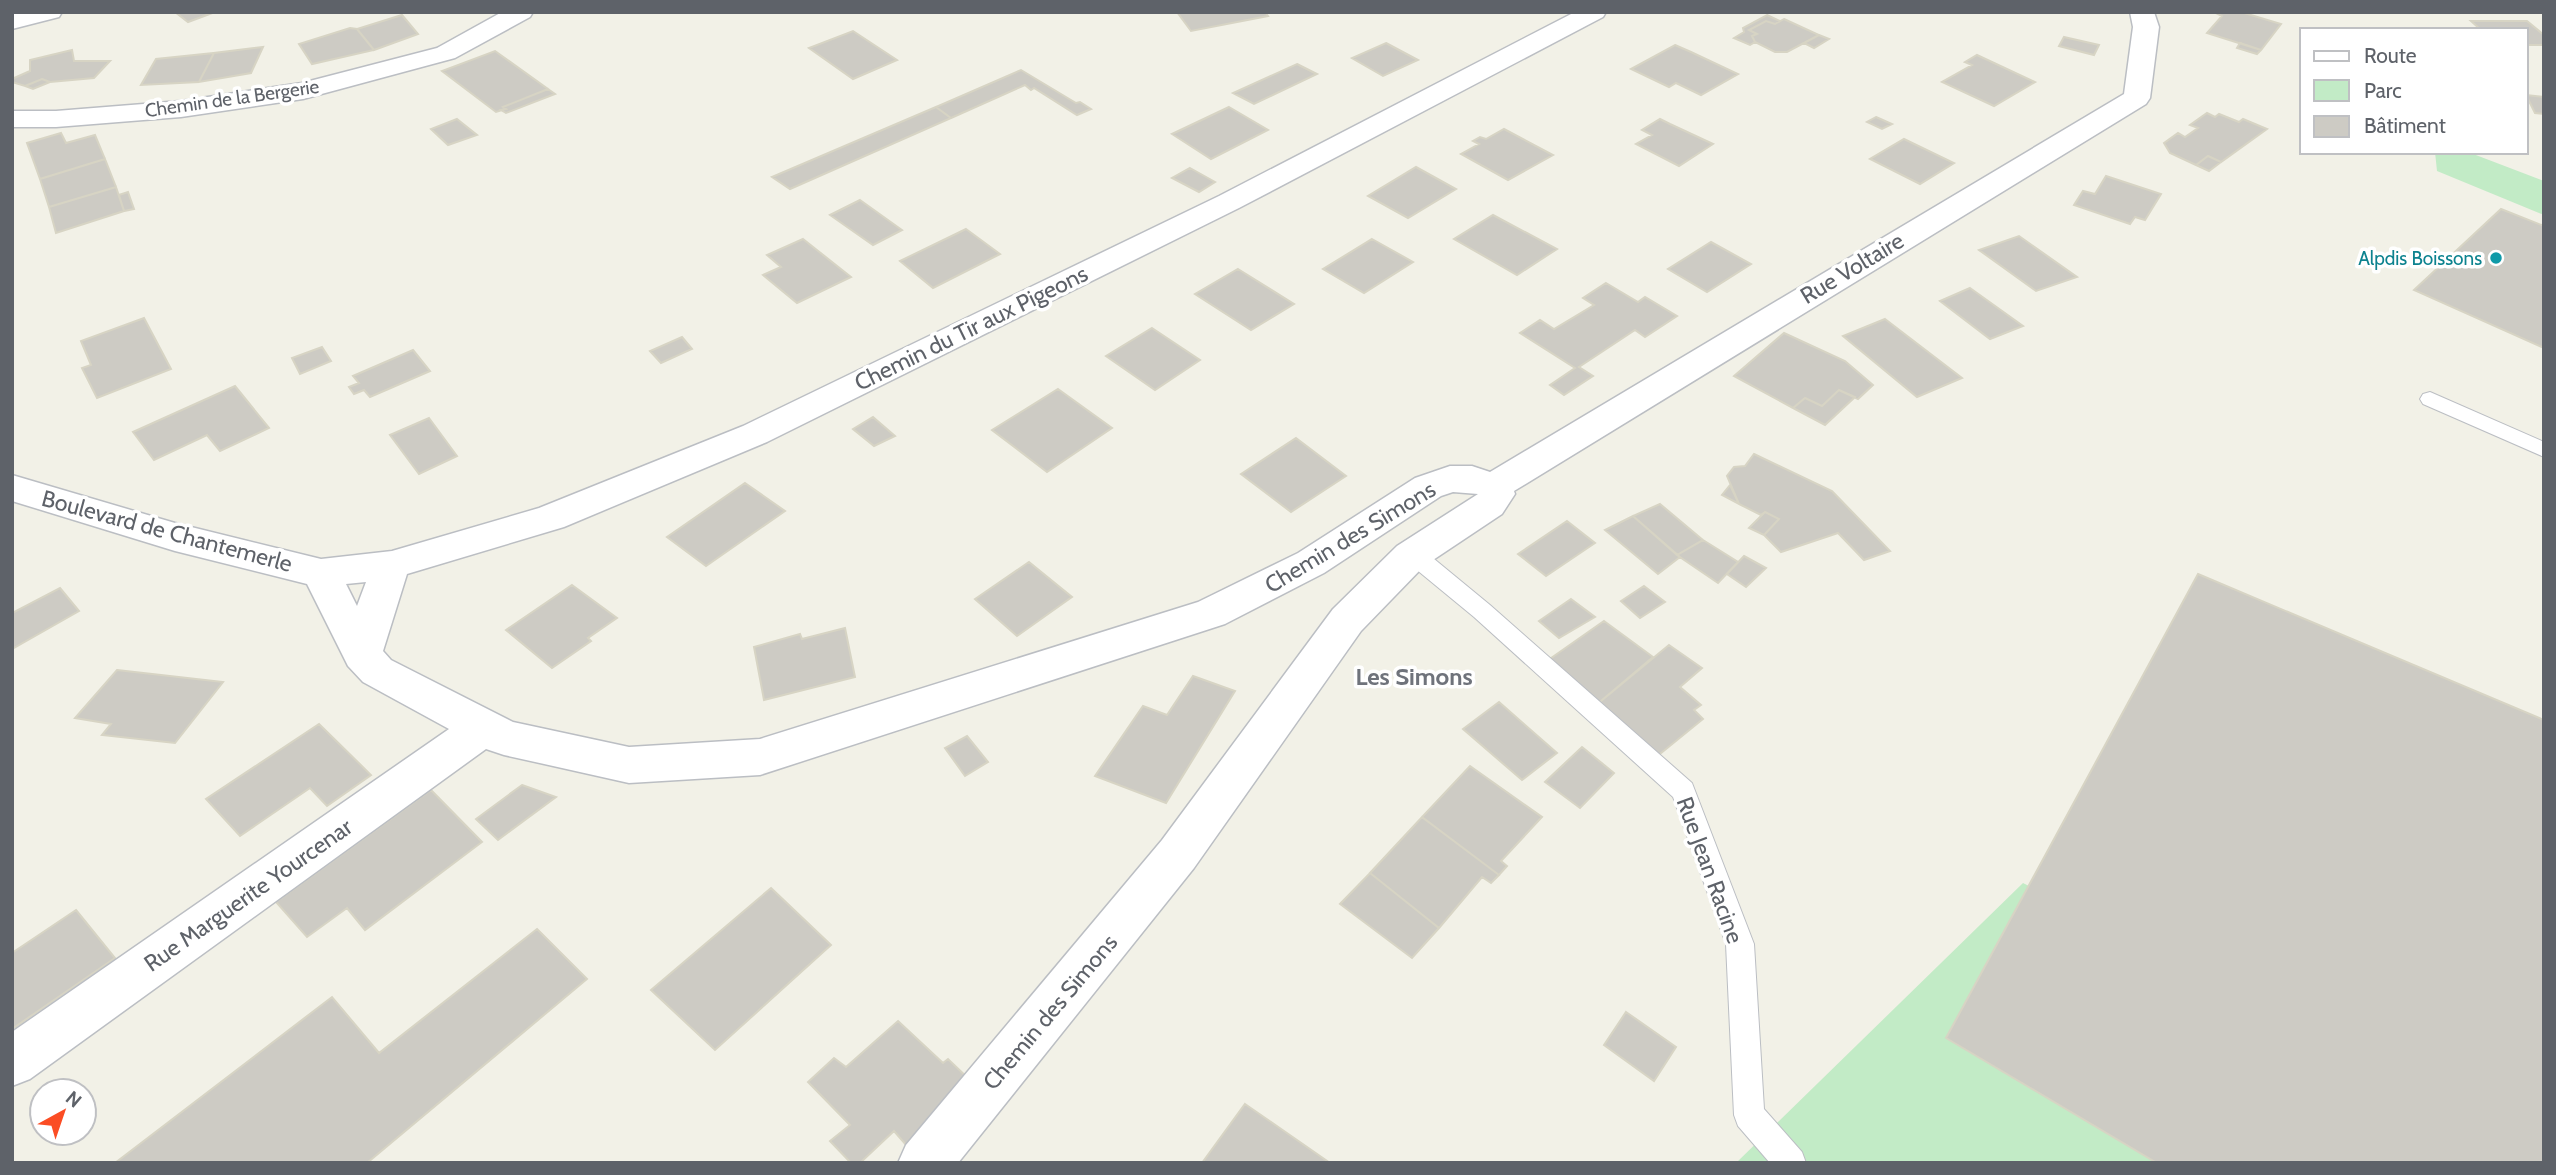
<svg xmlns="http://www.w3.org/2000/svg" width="2556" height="1175" font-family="Cabin,sans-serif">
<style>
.green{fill:#c2ebc6}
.building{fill:#cdcbc4;stroke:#d7d4c4;stroke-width:2}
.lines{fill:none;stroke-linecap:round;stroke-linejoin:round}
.service-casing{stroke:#bbbec3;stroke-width:2}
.minor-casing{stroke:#bbbec3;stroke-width:3}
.service{fill:#fff;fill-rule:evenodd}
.minor{fill:#fff;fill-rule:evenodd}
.culture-dot{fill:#0f9aa8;stroke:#fff;stroke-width:2.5}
.labels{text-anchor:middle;stroke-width:7;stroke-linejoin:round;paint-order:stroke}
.far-street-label{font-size:19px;fill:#5e6269;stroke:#fff}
.far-culture-label{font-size:19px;fill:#0d838f;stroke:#fff;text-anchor:end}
.street-label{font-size:23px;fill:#5e6269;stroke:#fff}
.neighbourhood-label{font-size:24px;font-weight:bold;fill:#6f737b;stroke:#fff}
</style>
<rect width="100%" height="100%" fill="#f2f1e7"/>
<path class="green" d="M2435,152H2468L2544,181V215L2437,171Z
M2023,883L2478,1111L2488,1163H1736Z"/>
<path class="building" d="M175,12H215L188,22Z
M1177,12H1265L1268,16L1191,31Z
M2214,12H2241L2281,24L2261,50L2207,33L2222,16Z
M402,15L418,34L374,50L357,29Z
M1767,15L1780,21L1775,24L1766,21L1749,30L1757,34L1752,36L1755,42L1750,45L1734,38L1744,32L1743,28Z
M1784,19L1819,35L1787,52H1775L1755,42L1752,36L1757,34L1749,30L1766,21L1775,24Z
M2471,21H2527L2544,35V45H2526V30H2481Z
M350,28L357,29L374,50L312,64L299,44Z
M853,31L897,60L853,79L809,48Z
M1819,35L1829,39L1814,48L1804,43Z
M2064,37L2099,45L2094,55L2059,46Z
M1386,43L1418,60L1383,76L1352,58Z
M2240,43L2261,50L2257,54L2237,48Z
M1675,45L1691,52L1738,74L1701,95L1676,83L1669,87L1631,69Z
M263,47L251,73L199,82L214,53Z
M72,50L74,61H110L94,78L50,82L42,79L25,86L12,82V79L30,71V60Z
M495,51L548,89L503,107L506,109L496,112L442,71Z
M214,53L199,82L141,85L156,59Z
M1977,55L2035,82L1994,106L1942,82L1972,65L1965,62Z
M1297,64L1317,74L1254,104L1233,93Z
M1021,70L1076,103L1080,102L1091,109L1077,115L1034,88L1031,90L1025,85L951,118L936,107Z
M42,79L50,82L33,89L25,86Z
M548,89L555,94L506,113L501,110L506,109L503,107Z
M2526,95L2544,97V114L2535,113Z
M936,107L951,118L790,189L772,177Z
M1229,107L1268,130L1211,159L1172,134Z
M2207,113L2215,117L2219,114L2239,122L2243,119L2267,129L2221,162L2208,156L2196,165L2170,153L2164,143L2178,133L2185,137L2198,128L2190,125Z
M1876,117L1892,124L1882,129L1867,122Z
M457,119L477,135L448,145L431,129Z
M1660,119L1670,124L1713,144L1679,166L1636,144L1652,135L1642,130Z
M1504,129L1553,155L1508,180L1461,154L1479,144L1473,141L1480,137L1486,139Z
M61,133L66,143L95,135L105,159L40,179L27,143Z
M1904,139L1954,163L1920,184L1870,159Z
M2208,156L2221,162L2209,171L2196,165Z
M105,159L116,187L49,207L40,179Z
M1416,167L1456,189L1408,218L1368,196Z
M1190,168L1215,182L1199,192L1172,178Z
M2106,176L2161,194L2145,220L2135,217L2130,224L2074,205L2083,191L2095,194Z
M116,187L124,211L56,233L49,207Z
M128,192L134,209L124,211L119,195Z
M860,200L902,230L873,245L830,215Z
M2501,209L2544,226V348L2414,290Z
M1493,215L1557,249L1517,275L1454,239Z
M966,229L1000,254L933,288L900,261Z
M2019,236L2077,277L2036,291L1979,250Z
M803,239L851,277L797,303L763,275L781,267L767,255Z
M1372,239L1413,262L1364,293L1323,269Z
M1711,242L1751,264L1707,292L1668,269Z
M1238,269L1294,304L1251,330L1195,294Z
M1606,283L1638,302L1645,297L1677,316L1645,337L1635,330L1579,367L1593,376L1564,395L1550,385L1575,368L1520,333L1540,320L1554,329L1594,305L1583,298Z
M1970,288L2023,326L1990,339L1940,301Z
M144,318L171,369L97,398L82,368L91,365L81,341Z
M1885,319L1962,378L1917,397L1843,336Z
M1152,328L1200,360L1155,390L1106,356Z
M1784,333L1845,361L1873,385L1858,399L1839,390L1822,406L1805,398L1793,408L1734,376Z
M682,337L692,349L661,363L650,351Z
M322,347L331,361L300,374L292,358Z
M413,350L430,371L370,397L364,390L354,394L349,387L359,383L353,376Z
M235,386L269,428L220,451L207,435L154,460L133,432Z
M1058,389L1112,428L1047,472L992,430Z
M1839,390L1855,397L1825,425L1793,408L1805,398L1822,406Z
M873,417L895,436L874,446L853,429Z
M429,418L457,456L419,474L390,435Z
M1296,438L1346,476L1291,512L1241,474Z
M1754,454L1832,491L1890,551L1864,560L1838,533L1781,552L1764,535L1779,519L1765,512L1761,515L1739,504L1727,476L1734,467L1745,466Z
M745,483L785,511L706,566L667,537Z
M1730,485L1739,504L1722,495Z
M1660,504L1703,540L1677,555L1633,516Z
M1765,512L1779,519L1764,535L1749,528Z
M1633,516L1680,557L1658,574L1605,530Z
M1567,521L1595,543L1546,576L1518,554Z
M1703,540L1738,562L1718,583L1677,555Z
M1744,556L1766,568L1746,587L1727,574Z
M1029,562L1072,597L1017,636L975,599Z
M2198,574L2544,720V1163H2157L1946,1038Z
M572,585L617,618L588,638L591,641L552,668L506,630Z
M1644,586L1665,602L1640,618L1621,601Z
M60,588L79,611L12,649V613Z
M1571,599L1595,617L1559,638L1539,621Z
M1604,621L1653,657L1595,706L1544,663Z
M845,628L855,677L764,700L754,647L800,634L802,639Z
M1669,645L1702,668L1680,687L1701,705L1694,710L1703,719L1655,758L1595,706Z
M117,670L223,682L175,743L102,735L111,724L75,718Z
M1193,676L1235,691L1166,803L1095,776L1143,706L1167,715Z
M1499,702L1557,753L1522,780L1463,729Z
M319,724L371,775L327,806L310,788L240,836L206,799Z
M967,736L988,762L965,776L945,748Z
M1582,747L1614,773L1580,808L1545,782Z
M1470,766L1542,817L1501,861L1507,866L1499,875L1422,817Z
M522,785L556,797L498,840L476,819Z
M431,790L482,842L365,930L347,908L307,937L276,902Z
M1422,817L1499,875L1491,883L1482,877L1439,928L1370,873Z
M1370,873L1439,928L1412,958L1340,904Z
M771,888L831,945L715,1050L651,990Z
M76,910L115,958L12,1029V953Z
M537,929L587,979L367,1163H115L332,997L379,1053Z
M1626,1012L1676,1047L1654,1081L1604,1045Z
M898,1021L943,1063L948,1059L971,1081L907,1146L894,1131L860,1163H851L830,1141L850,1125L808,1082L834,1058L846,1067Z
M1245,1104L1274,1124L1330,1163H1202Z"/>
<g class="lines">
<defs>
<path id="service" d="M2430,392L2544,442V457L2423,404L2420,399L2423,394Z
M1414,547L1422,549L1490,605L1692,783L1754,944L1764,1109L1802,1152L1806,1163H1770L1738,1126L1734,1115L1726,944L1673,797L1474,617L1406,561L1403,555L1406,549Z"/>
<path id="minor" d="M20,12H62L59,17L12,29V14Z
M502,12H533L530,17L455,58L303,99L181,117L56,127H12V111H56L181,101L302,83L437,48Z
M1575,12H1606L1603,17L1239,208L767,442L564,527L407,574L383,651L391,660L513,722L629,747L760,739L1198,602L1298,553L1415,478L1450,466H1472L1490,472L2124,94L2133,27L2130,12H2154L2159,27L2150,98L2146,104L1514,491L1515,494L1502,514L1424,566L1361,631L1194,868L958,1163H898L906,1145L1162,840L1333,609L1397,546L1478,494L1453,492L1441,496L1324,573L1225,624L760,775L629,783L504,755L486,749L30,1079L12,1086V1032L449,729L363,682L348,666L307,584L175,551L12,501V475L175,523L321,559L392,551L539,508L743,426L1219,196ZM366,582L357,606L346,584Z"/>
</defs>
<use href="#service" class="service-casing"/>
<use href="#minor" class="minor-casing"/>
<use href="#service" class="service"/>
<use href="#minor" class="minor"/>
</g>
<circle class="culture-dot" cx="2496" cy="258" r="7"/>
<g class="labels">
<g class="far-street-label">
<text transform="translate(232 98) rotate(-8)" y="7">Chemin de la Bergerie</text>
</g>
<g class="far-culture-label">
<text x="2482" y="265">Alpdis Boissons</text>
</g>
<g class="street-label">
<text transform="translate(1852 268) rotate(-31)" y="8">Rue Voltaire</text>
<text transform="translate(971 328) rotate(-26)" y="8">Chemin du Tir aux Pigeons</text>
<text transform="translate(167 531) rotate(15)" y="8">Boulevard de Chantemerle</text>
<text transform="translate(1350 537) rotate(-31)" y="8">Chemin des Simons</text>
<text transform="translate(1710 870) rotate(70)" y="8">Rue Jean Racine</text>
<text transform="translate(248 895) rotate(-35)" y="8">Rue Marguerite Yourcenar</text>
<text transform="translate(1050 1012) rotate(-50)" y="8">Chemin des Simons</text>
</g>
<g class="neighbourhood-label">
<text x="1414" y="685">Les Simons</text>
</g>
</g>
<rect width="2556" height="1175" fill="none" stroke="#5e6269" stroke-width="28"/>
<rect x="2300" y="28" width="228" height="126" fill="#ffffff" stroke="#bfc0c3" stroke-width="2"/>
<rect x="2314" y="51" width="35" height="10" fill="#ffffff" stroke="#bfc0c3" stroke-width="2"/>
<text x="2364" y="63" font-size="21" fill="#5e6269">Route</text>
<rect x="2314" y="80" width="35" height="21" fill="#c2ebc6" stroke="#bfc0c3" stroke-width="2"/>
<text x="2364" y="98" font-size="21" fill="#5e6269">Parc</text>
<rect x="2314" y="116" width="35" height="21" fill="#cdcbc4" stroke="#bfc0c3" stroke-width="2"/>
<text x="2364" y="133" font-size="21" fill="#5e6269">Bâtiment</text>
<g transform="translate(63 1112) rotate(40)"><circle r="33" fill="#ffffff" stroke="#bfc0c3" stroke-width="2"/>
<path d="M0-5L12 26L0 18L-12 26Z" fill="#fb4d24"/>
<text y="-10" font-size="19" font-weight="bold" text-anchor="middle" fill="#5e6269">N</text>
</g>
</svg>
